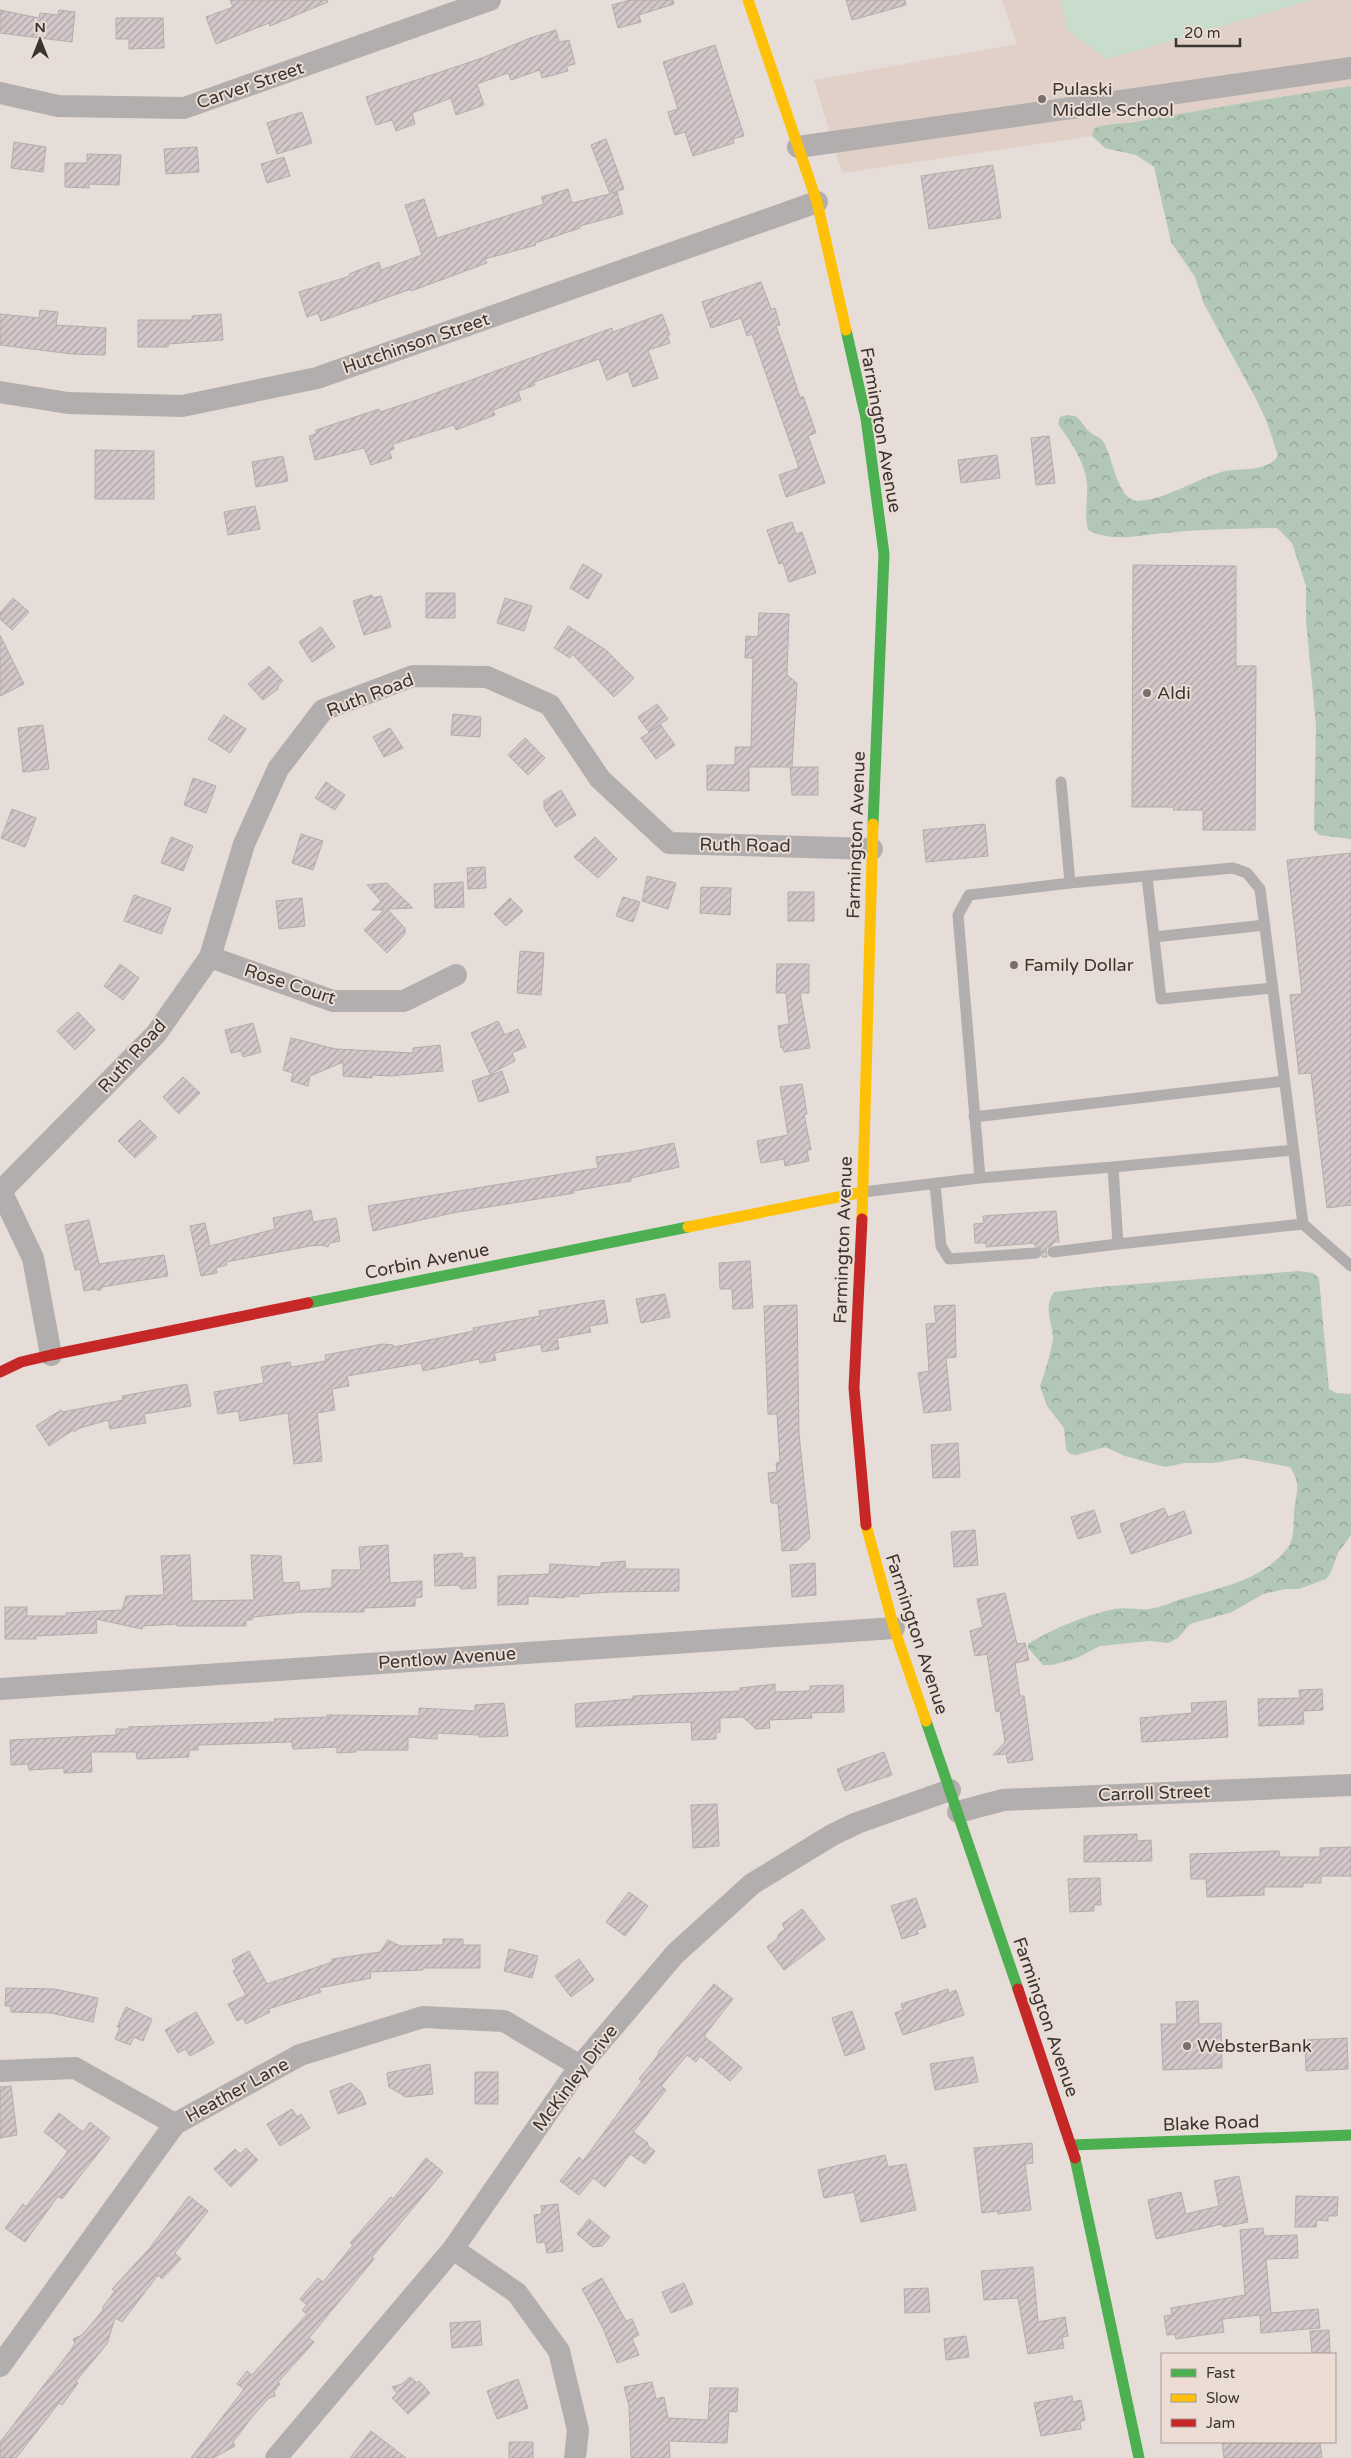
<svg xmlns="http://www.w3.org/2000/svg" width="1351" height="2458" font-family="'Varela Round',sans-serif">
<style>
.education{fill:#e0d0c8}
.forest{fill:url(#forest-crowns)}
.pitch{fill:#c9ddcd}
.building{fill:url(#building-hatch);stroke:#b3adac}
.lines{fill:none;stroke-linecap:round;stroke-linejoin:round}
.lane{stroke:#b1aead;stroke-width:11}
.street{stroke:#b1aead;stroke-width:22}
.fast{stroke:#4caf50;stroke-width:11}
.slow{stroke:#ffc107;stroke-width:11}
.jam{stroke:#c62828;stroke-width:11}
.poi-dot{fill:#77706c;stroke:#ebdcd4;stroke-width:2}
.labels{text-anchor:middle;stroke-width:4;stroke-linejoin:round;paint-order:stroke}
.street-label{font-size:18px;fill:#3b3532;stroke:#ebdcd4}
.poi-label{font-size:18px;fill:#3b3532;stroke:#ebdcd4;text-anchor:start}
</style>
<defs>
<pattern id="forest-crowns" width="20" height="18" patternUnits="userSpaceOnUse" patternTransform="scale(1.25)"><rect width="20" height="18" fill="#b3c7b7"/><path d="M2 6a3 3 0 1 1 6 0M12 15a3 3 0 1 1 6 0" fill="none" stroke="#93a295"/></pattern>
<pattern id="building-hatch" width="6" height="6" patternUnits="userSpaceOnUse" patternTransform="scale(1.25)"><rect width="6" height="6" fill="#d3c7c9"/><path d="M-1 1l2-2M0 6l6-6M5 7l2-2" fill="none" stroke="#aca2a4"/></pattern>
</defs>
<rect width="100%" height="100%" fill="#e6ddd9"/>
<path class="education" d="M1002,0H1351V86L1094,128L1092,136L842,173L814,80L1017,44Z"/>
<path class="forest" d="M1351,86V839L1319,835L1314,830L1316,725L1306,621V586L1292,543L1277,528H1270C1235,529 1199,529 1165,533C1137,535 1115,543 1088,530C1084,514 1088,500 1087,484C1085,462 1071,442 1058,424L1060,417L1067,415L1075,416C1082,420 1084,428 1091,433C1095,436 1100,437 1103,441C1112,454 1117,501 1138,501C1163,500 1196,480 1221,472C1239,467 1266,473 1278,456L1267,422L1255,397L1204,304L1195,277L1171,242L1154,167L1136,155L1105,148L1092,136L1094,128C1109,123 1124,124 1140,121C1210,108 1280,97 1351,86Z
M1299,1271L1313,1273L1319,1278L1329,1389L1336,1393L1351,1394V1535L1338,1553L1330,1574L1326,1579L1299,1589H1285L1263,1594L1232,1612L1190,1624L1178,1638L1168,1643L1150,1641L1100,1646L1077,1658L1053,1665H1043L1028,1648V1644C1050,1630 1088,1614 1115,1609C1127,1607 1137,1610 1149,1609C1161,1608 1174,1601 1185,1598C1219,1588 1262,1580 1286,1550C1295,1540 1293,1526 1294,1514C1295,1492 1303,1487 1290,1467L1242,1458L1214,1463H1185L1165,1467L1125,1456L1105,1447L1077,1455L1070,1454L1066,1449L1064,1428L1047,1406L1040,1386C1043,1380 1054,1342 1053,1337C1052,1322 1043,1307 1054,1292L1098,1287Z"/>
<path class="pitch" d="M1061,0H1312L1107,59L1067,30Z"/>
<path class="building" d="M230,0H327L328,2L270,26L269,23L216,44L206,17L233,7Z
M630,0H673L674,4L639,15L641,22L618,28L612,5Z
M846,0H905L906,5L852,20Z
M0,10L39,18L40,13L58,15L59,10L75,12L72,42L0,33Z
M116,18H163L164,48L129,49V39H116Z
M556,30L559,42L569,40L575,64L566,66L568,71L542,78L540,70L511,80L508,73L477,84L484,105L456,115L451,98L412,113L415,124L396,131L392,120L376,125L366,97L482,58L530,38Z
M715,45L744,136L733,139L734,143L693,156L685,132L675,135L668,112L678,109L663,62Z
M302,112L312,143L277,154L267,123Z
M606,139L624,189L612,193L617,192L623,214L580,226V228L535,243L536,245L485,259L487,263L411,291V289L321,321L318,313L307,317L299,292L350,276L349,274L379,262L381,270L422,255L405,205L424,199L437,238L544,204L541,197L568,189L572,203L610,194L591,145Z
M14,142L46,147L43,172L11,168Z
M197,147L199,172L166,174L164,149Z
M87,154L121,155L119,185L89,184V188L65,187V163H87Z
M284,157L290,176L267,183L261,164Z
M993,165L1001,218L929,229L921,176Z
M761,282L771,309L775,308L780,325L776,326L788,360L800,398L803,396L816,433L808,436L825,483L786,497L779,475L799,468L752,334L747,336L741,318L711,328L702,302Z
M40,310L58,312L56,325L106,328L105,355L72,354L0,345V314L39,318Z
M221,314L223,340L168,344V347H138V320H192V316Z
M662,314L670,335H667L670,343L648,350L658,378L633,387L628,371L607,380L599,359L534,382L535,385L518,391L521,400L493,410L495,415L456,430L454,425L393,444L394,449L389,451L392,458L371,465L364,448L315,460L309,436L316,434V430L379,409L380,412L417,400L612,328L613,332Z
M1049,436L1055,483L1036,485L1031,438Z
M95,450L154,451V499H95Z
M997,455L1000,478L961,483L958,460Z
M283,456L288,481L256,487L252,462Z
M255,506L260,529L228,535L224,512Z
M792,522L796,534L802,532L816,573L789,582L783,563L779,564L767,530Z
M583,564L602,575L588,599L570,588Z
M1133,565L1236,566V666H1256L1255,830H1203V810H1173L1174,807H1132Z
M426,593H455V618H426Z
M372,595L373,598L381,596L391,627L364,635L353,601Z
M13,598L29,612L12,630L0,619V613Z
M505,598L532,606L524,631L497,623Z
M759,613L789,614L787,675L797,683L792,767H818V795H792L790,767H749V791L707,790V765H735V747H751L753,658H745L746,636L758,637Z
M568,626L606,650L634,678L614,697L572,654L570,658L554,648Z
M321,627L335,647L312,662L299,642Z
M0,635L24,684L0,696Z
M269,666L283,681L278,686V689L263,700L248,684Z
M657,704L668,719L660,724L675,745L656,759L641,738L660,725L649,732L638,717Z
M453,714L481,717L480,737L451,735Z
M224,715L246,729L230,753L208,739Z
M43,725L49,769L23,772L18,728Z
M390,728L403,748L384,757L373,737Z
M525,738L545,758L528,775L508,755Z
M193,778L216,786L206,813L184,805Z
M326,782L345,795L335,810L315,798Z
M561,790L576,815L556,827L544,808V801Z
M12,809L36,818L25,847L1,838Z
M985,824L988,856L926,862L923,830Z
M301,834L323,841L313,870L292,863Z
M171,837L193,846L183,871L161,863Z
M595,837L617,859L598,878L574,857Z
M1351,853V1205L1327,1208L1311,1073L1299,1074L1290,995L1302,994L1287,860Z
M485,867L486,888L468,889L467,868Z
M647,876L676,883L668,909L642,901Z
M463,882L464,907L435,908L434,884Z
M387,883L413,908L387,909L405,928V934L387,953L364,930L384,910H372L381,901L367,885Z
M701,887L731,888L730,915L700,913Z
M788,892H814V921H788Z
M134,895L171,908L161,934L124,921Z
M623,897L640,902L633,922L616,916Z
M302,898L305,926L279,929L276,901Z
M510,898L523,911L506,926L494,914Z
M520,951L544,953L541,995L517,993Z
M120,964L139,978L123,1000L104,986Z
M777,964H809V993H800L810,1048L784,1052L783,1048H781L778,1026L789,1024L786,993H776Z
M78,1012L95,1030L75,1050L57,1031Z
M498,1021L505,1035L518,1029L526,1047L512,1053L515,1061L490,1074L471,1033Z
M253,1023L261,1052L243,1057L241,1051L231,1053L225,1030Z
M291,1038L336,1049L413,1053V1048L440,1045L443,1071L391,1076L372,1075V1078L343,1076V1062L310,1076L308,1086L291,1081L293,1073L283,1070Z
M502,1071L509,1092L479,1102L472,1081Z
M183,1077L200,1093L179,1114L163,1097Z
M802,1084L807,1114H804L811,1150H807L809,1161L785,1166L784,1159L761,1163L757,1141L788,1135L780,1087Z
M140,1120L157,1137L135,1158L118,1141Z
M674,1143L679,1167L631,1178V1181L573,1191L574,1193L452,1213L373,1231L368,1206L598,1168L596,1157L626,1153Z
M311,1210L313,1222L336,1218L340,1241L330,1243L328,1247L322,1245L310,1246L226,1262L227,1265L216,1268L217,1273L201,1276L190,1226L205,1223L210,1246L275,1229L273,1218Z
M1056,1211L1059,1242H1053V1244L1046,1249L1047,1257H1042V1249L1035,1246V1243L986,1247V1243H975L974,1224L984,1223L983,1216Z
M89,1220L99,1264L164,1255L168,1276L102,1287L100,1291L95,1289L84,1291L80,1269L75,1270L65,1225Z
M750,1261L753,1308L733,1309L732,1289H720L719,1263Z
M665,1294L670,1317L641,1323L636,1299Z
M604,1300L608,1323L589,1326L591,1332L557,1338L559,1349L542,1352L541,1344L494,1353L496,1360L480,1363L479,1359L423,1371L421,1363L347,1376L349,1386L332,1389L335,1410L317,1413L322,1461L294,1464L288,1413L240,1421L238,1411L218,1414L214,1392L264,1383L261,1367L290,1362L291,1367L326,1361L325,1355L383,1344L393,1345L394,1347L474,1331L473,1328L540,1316L539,1311Z
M797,1305L799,1434L810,1538L797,1550L782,1551L778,1503H771L768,1473L777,1472L776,1463L780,1462L777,1414H768L764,1306Z
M955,1305L956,1357L946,1358L951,1410L924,1413L918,1373L929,1371L926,1324L936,1323L934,1306Z
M187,1384L191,1406L144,1414L146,1423L110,1429L108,1420L80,1428L74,1432L73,1430L49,1446L36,1426L61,1410L63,1412L123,1400L122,1396Z
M958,1443L960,1477L933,1478L931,1445Z
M1164,1508L1168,1517L1184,1511L1192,1533L1131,1554L1120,1524Z
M1094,1510L1101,1532L1078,1539L1071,1517Z
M975,1530L978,1565L954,1567L951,1532Z
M388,1545L390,1583L422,1581V1597L415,1598V1606L364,1608V1612H303L253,1617L252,1620H246V1626H177V1624L143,1626L142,1629L96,1619L97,1633L36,1636V1639H5V1607H27V1616H66V1613L122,1610L126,1596L164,1595L161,1556L190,1555L192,1601L254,1600L251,1555L281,1556L283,1583L299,1582L300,1591L332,1588V1570H361L359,1547Z
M462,1553L463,1558L475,1557L476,1588L461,1589L458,1585L435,1586L434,1555Z
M625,1561L626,1569H679V1591L611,1592L579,1594V1597L566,1596L564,1598L528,1596V1604L498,1605V1576L549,1574L550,1564L601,1567V1563Z
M815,1563L816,1595L792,1597L790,1565Z
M1005,1593L1017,1644L1025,1643L1029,1660L1015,1663L1020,1696H1024L1033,1760L1008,1763L1006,1754L993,1755L1005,1742L1000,1711L996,1712L987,1654L975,1656L970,1631L983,1627L977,1599Z
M775,1684V1692L810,1691V1686L843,1685L844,1712L811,1713L812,1718L769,1720L770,1728L756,1729L743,1717L720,1718V1732L716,1733V1739L692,1740L691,1722L576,1727L575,1704L633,1699V1696L740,1691V1688Z
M1322,1689L1323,1710L1303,1711L1304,1724L1259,1726L1258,1699L1300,1698L1299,1690Z
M1226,1701L1228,1737L1142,1742L1140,1718L1192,1713L1191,1703Z
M504,1703L508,1736L479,1737V1735L437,1733V1739L408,1737V1750H355L356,1752L337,1753V1747L293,1749L292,1742L198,1745V1750H189V1757L137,1759L136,1752H91L92,1772L64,1773V1768L29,1770L28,1764L11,1765L10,1740L116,1735V1729H128V1727L275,1722L274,1719L328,1717L327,1715L419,1716V1708L475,1711V1705Z
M884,1752L892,1775L845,1791L837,1769Z
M717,1804L719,1846L693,1848L691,1805Z
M1137,1834V1841L1151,1840L1152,1861L1084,1862V1836Z
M1351,1847V1876H1321V1883H1303V1887H1264V1895L1207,1897L1206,1879H1191L1190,1854L1279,1851L1280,1857H1320V1848Z
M1100,1878L1101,1905H1094V1911L1070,1912L1068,1879Z
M629,1892L648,1906L625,1936L606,1922Z
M916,1898L926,1927L917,1930L918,1934L902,1939L891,1906Z
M802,1909L825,1939L784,1970L767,1947L778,1938V1935L785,1929L782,1924Z
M443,1939H463V1945H480V1968H423V1970L370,1972L371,1978L319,1988L321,1992L268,2009L270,2012L246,2024L243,2018L237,2021L228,2004L246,1995L233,1971L236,1969L232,1960L249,1951L267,1984L332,1962V1959L380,1952L388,1940L400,1946L443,1945Z
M509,1949L538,1956L532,1978L504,1971Z
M579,1959L594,1980L571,1997L555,1976Z
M714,1984L733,1999L704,2036L742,2068L730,2081L700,2056L696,2062L687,2055L661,2086L666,2090L633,2132L648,2143V2146L655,2151L645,2164L630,2154L605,2187L593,2178L579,2195L560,2181L579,2157L583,2161L642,2081L639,2079L659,2054L658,2052Z
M6,1988L54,1989L98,1998L93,2022L51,2013L11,2012V2006H5Z
M948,1989L949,1993L956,1990L964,2015L903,2035L895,2013L903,2010L901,2004Z
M1198,2001L1199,2024L1221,2023L1222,2068L1163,2070L1161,2024H1177L1176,2002Z
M126,2007L152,2019L143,2041L134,2037L130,2045L115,2039L120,2027H117Z
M852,2011L865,2049L845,2056L832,2018Z
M196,2012L214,2043L190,2056L185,2049L178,2053L165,2030Z
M1347,2038L1348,2069L1306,2071L1305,2040Z
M973,2057L978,2082L935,2090L930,2064Z
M430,2064L433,2094L406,2097L389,2087L387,2073Z
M475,2072H498V2104H475Z
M351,2083L361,2092L366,2104L338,2114L330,2091Z
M11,2086L17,2135L0,2138V2087Z
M292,2109L297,2117L301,2114L310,2128L280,2146L267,2124Z
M59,2113L83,2132L90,2122L110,2138L62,2199L58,2196L25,2242L5,2228L23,2204L26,2207L68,2151L44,2132Z
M1032,2143L1033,2163L1025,2164L1031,2210L998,2214V2211L982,2213L974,2148Z
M246,2148L258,2160L231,2187L214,2169L235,2149L240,2154Z
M885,2155L888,2167L906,2164L916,2210L861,2222L854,2192L824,2198L818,2170Z
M426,2158L443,2172L372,2257L374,2259L309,2338L314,2342L278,2382L280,2384L274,2391L275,2396L269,2398L252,2417L233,2442L235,2446L213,2458H191L244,2389L237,2384L247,2371L252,2375L307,2314L302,2310L307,2305L300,2299L318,2278L323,2282L353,2245L350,2243L391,2197L393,2199Z
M1239,2176L1248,2222L1223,2227L1222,2224L1156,2239L1148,2200L1181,2192L1186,2214L1219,2206L1214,2181Z
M189,2196L208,2211L175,2253L181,2259L162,2279L158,2275L122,2322L115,2318L107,2344L76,2381L78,2383L62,2405L59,2403L16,2458H0V2442L71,2350L75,2343L73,2339L82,2335L104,2309L102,2308L115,2291L112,2289L149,2249Z
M1296,2196L1338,2197L1337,2216H1328V2221L1317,2220L1316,2227H1295Z
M558,2204L563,2251L547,2253L545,2242L537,2243L534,2215L542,2214L541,2206Z
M589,2219L610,2237L602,2246L593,2247L577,2234Z
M1263,2228L1264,2236L1297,2235L1298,2258L1266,2259L1271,2313L1318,2309L1320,2328L1261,2333L1260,2315L1222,2319L1224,2332L1176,2339L1175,2334L1167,2335L1164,2316L1172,2315L1171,2308L1245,2295L1240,2230Z
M1033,2267L1038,2322L1065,2317L1068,2336L1062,2337L1064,2348L1028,2354L1018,2298L984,2300L981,2271Z
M602,2278L626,2321L632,2319L639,2335L632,2338L639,2355L617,2363L603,2328L582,2289Z
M684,2283L693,2304L671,2313L662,2292Z
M928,2288L930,2312L905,2313L904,2289Z
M480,2321L482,2345L452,2348L450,2323Z
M1329,2330L1330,2354H1312L1310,2331Z
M966,2336L969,2357L946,2360L944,2339Z
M410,2377L417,2383L419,2381L430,2393L408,2414L392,2398L397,2393L392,2387L402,2384Z
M518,2379L528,2408L497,2419L487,2391Z
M652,2382L656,2399L664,2397L668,2418L708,2420L710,2388H738L737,2412L729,2411L727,2443L669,2441L670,2458H631L629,2406L624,2387Z
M1072,2396L1073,2402L1081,2400L1085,2420L1080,2422L1081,2429L1041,2436L1034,2403Z
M371,2431L406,2458H350Z
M509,2442H533V2458H509Z
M1222,2442H1320L1322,2458H1224Z"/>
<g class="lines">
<path class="lane" d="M1147,877L1161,999L1273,988
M1154,937L1265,925
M974,1117L1285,1081
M1113,1167L1293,1150
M980,1178L958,915L969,895L1070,883
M935,1184L941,1246L949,1259L1036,1253
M863,1192L980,1178L1113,1167L1118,1244L1303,1224L1260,889L1247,873L1233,868L1070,883L1061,782
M1303,1224L1351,1266
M1053,1252L1118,1244"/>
<path class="street" d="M0,93L58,106L184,108L490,0
M798,147L1351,68
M0,392L68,403L182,406L317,378L817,202
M210,957L333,1001H404L456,975
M0,1189L33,1258L51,1355
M2,1190L156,1034L210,957L244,844L278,769L323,710L413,676L487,677L550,705L600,779L669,843L872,849
M0,1689L894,1628
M958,1812L1003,1800L1351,1785
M0,2071L75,2068L175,2124
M453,2249L517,2293L559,2351L578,2430L575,2458
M0,2366L175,2124L300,2055L423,2017L504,2021L580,2066
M276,2458L453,2249L580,2066L675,1954L752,1884L832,1835L857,1823L950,1790"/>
<path class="fast" d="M846,330L866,418L884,554L873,824
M308,1303L688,1227
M926,1721L1018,1989
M1072,2145L1351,2135
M1075,2158L1139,2458"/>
<path class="slow" d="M748,0L817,202L846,330
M862,1219L873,824
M688,1227L863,1192
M866,1525L894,1628L926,1721"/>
<path class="jam" d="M862,1219L854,1388L866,1525
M0,1372L21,1362L51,1355L308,1303
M1018,1989L1075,2158"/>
</g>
<g class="poi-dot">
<circle cx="1042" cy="99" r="5"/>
<circle cx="1147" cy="693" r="5"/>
<circle cx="1014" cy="965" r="5"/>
<circle cx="1187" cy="2046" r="5"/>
</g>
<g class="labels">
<g class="street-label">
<text transform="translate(250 85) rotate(-19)" y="6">Carver Street</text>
<text transform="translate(416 343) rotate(-19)" y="6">Hutchinson Street</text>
<text transform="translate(881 430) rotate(80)" y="6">Farmington Avenue</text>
<text transform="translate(370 695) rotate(-21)" y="6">Ruth Road</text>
<text transform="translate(856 835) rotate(-88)" y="6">Farmington Avenue</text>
<text transform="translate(745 845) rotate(1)" y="6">Ruth Road</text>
<text transform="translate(290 984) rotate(18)" y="6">Rose Court</text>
<text transform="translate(132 1056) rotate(-48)" y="6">Ruth Road</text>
<text transform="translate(843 1240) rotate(-88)" y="6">Farmington Avenue</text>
<text transform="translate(427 1261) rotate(-11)" y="6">Corbin Avenue</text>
<text transform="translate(917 1634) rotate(72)" y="6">Farmington Avenue</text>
<text transform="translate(447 1658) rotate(-4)" y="6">Pentlow Avenue</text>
<text transform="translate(1154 1793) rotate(-2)" y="6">Carroll Street</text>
<text transform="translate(1046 2017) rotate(71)" y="6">Farmington Avenue</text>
<text transform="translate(575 2078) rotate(-53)" y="6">McKinley Drive</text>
<text transform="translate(237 2090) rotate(-29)" y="6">Heather Lane</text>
<text transform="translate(1211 2123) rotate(-2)" y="6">Blake Road</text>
</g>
<g class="poi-label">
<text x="1052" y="95">Pulaski<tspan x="1052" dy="21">Middle School</tspan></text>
<text x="1157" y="699">Aldi</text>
<text x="1024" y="971">Family Dollar</text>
<text x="1197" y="2052">WebsterBank</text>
</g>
</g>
<rect x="1161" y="2353" width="175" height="90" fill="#ebdcd4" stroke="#a59993"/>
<rect x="1171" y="2369" width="25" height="8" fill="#4caf50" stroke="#a59993"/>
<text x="1206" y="2378" font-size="15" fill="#3b3532">Fast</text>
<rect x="1171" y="2394" width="25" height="8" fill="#ffc107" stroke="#a59993"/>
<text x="1206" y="2403" font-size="15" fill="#3b3532">Slow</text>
<rect x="1171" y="2419" width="25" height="8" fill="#c62828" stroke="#a59993"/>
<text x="1206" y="2428" font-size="15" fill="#3b3532">Jam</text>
<g transform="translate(40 40)" stroke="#ebdcd4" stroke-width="4" paint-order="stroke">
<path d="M0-4L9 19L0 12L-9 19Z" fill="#3b3532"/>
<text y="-8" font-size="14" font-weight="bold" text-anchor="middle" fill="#3b3532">N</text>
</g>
<path d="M1176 38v8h64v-8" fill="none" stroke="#3b3532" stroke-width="2.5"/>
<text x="1184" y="38" font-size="15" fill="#3b3532" stroke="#ebdcd4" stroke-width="4" paint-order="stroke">20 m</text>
</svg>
